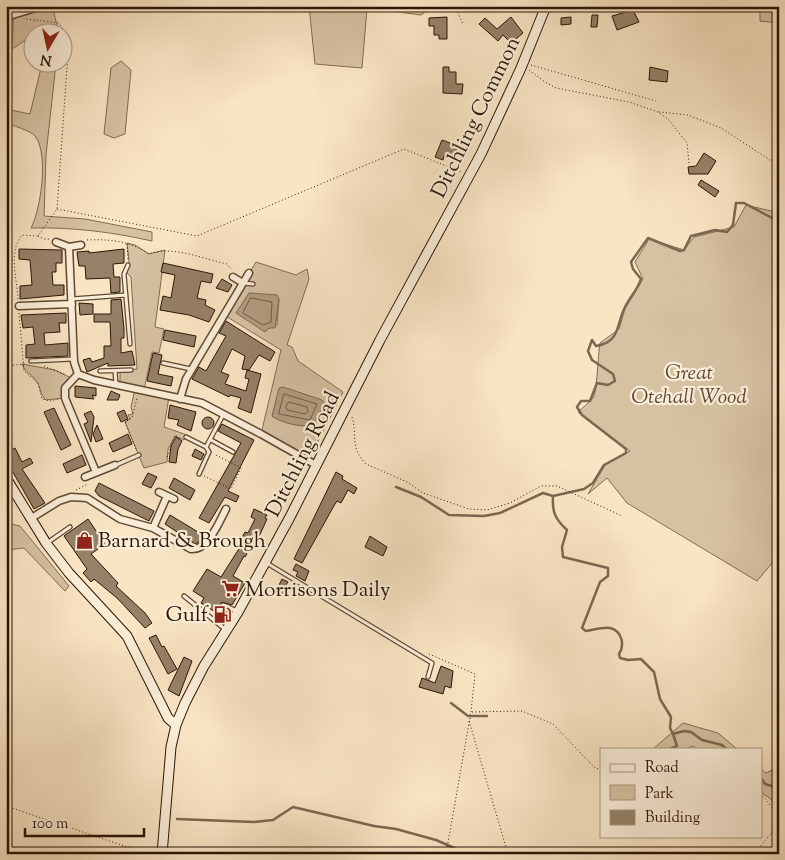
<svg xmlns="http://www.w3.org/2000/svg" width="785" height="860" font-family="'Sorts Mill Goudy',serif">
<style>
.green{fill:#d6c2a3;stroke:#806c54;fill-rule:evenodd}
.water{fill:#b39e83;stroke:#7c6750}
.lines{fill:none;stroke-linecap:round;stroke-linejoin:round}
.shore{stroke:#6e5a44;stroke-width:1}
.stream{stroke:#7c6750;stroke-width:2.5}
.building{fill:#968168;stroke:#2a1504}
.lane-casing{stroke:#5e4934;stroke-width:5.5}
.street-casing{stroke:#5e4934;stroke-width:9}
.secondary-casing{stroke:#2a1504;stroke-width:11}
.path{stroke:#2a1504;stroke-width:1;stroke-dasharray:1 2.5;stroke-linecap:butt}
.lane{stroke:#fbeed9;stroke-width:3}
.street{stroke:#fbeed9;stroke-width:6}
.secondary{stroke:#fbeed9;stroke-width:9}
.labels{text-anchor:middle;stroke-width:4.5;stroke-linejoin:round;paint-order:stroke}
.street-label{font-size:21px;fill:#2a1504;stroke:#fbeed9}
.park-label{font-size:21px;font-style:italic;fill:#5e4934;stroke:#fbeed9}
.poi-label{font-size:21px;fill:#2a1504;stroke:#fbeed9;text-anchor:start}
</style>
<rect width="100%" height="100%" fill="#f9e5c4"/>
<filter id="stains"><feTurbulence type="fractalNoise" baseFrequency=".004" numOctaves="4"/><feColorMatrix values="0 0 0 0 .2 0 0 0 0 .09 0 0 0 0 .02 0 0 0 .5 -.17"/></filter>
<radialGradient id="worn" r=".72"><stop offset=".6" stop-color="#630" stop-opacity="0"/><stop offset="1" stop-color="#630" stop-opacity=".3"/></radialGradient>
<path class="green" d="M14,6H58L53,10L59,32H32V36L12,49Z
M309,6H434L421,15L367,8L362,68L315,64Z
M760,6H779V23L760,21Z
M121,61L131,70L125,134L114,138L104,134L111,68Z
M40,63H56L46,155L44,216L85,219L152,232V241C112,232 72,227 31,228C41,209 49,153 35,136C29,130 14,126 6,123V109L30,114L41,68Z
M746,205L779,213V555L757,581L627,503L607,478L588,494L605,465L630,451L578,412C582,408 589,403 593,398C597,393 598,353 600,343L619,329L625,309L643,279L635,262L649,239L684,250L694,237L734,227Z
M127,243L135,245L149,254L165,250L155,327L164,329L159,353L152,352L144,390L169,397L164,427L187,435L184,440L175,436L168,449L167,462L144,468L125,422L130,419L128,415L133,414L131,407L135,389L120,385V370L137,369L131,277L125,271L129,261Z
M256,262L296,275L307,269L309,279L287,345L292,347L298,361L343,392L308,461L261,434L281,350L224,315ZM249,293L279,299L277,325L269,328Z
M22,364L55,370L73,379L66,387L65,398L46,400C40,395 41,388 37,382C32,374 25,373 22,364Z
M6,523L20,526L69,586L65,591L24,548L6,550Z
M683,723L718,733L737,749H697L693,746L686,749H653Z
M779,767V820L778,821L772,800L761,792V769L766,773Z"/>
<path class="water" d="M249,293L277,295L279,299L275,328H269L265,332L236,313Z
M283,387L322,400L325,404L313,425C303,428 281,423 272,416L279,388Z"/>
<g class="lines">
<path class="shore" d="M251,298L272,302L271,322L263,325L243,313Z
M284,394L317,404L310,420L279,414Z
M289,402L307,407L308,411L305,414L287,410L286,407Z"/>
<path class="stream" d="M396,487L421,497L449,515L484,516L500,513L543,493L553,496L584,489L593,483L604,465L626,453V449L582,415L577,407L581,401H590L597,383L608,385L615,381L613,374L592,360L588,351L592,340L596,346C621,342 616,324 625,307C630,297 638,289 641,279L633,269L631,262L648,238L680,251L684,250L691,236L715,230L727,232L733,225L736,203H744L774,219L779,218
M553,496C552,512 555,519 567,530L562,547L563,557L608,568V576L600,582L582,628L586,631C593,630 603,627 610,628C622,631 625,645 619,654L620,658L628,660L641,659L654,672L660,699L671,717L670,728L673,734L684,731L691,732L702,740L722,745L726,749
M451,703L468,716H487
M670,749L677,746L673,734
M761,778L765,784L779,788
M177,819L254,822L273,820L293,807L374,826L396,829L436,840L468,854"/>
</g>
<path class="building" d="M633,10L639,22L617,30L612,16Z
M592,15H598L597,27H591Z
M447,17V39H439V35H434V26H429V18Z
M511,17L523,33L511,43L503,35L498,41L479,24L485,18L497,29Z
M571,17V24L561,25V18Z
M443,67H449V72H456V84H463L462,94L443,93Z
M650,67L668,71L667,82L649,80Z
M442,140L458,146L452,159L444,156L443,160L435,157Z
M704,153L716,161L708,174H689L688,167L696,166Z
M701,180L719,191L715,197L698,185Z
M19,249L62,250V263H56V272H52L53,285H64V295L20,299V286L32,285L30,260L19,259Z
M124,249V263L113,264L114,277H120V292L111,293L110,278L86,279L85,266H79L77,252L89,251V253Z
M163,263L213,274L211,283L201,281L197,298L206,300L205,305L215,310L209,322L189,315L160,310L163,296L171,298L175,275L161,272Z
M222,279L232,285L228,292L216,288Z
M121,299L124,329V338H121V353L132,351L135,365L108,366V363L87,372L83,360L90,358L92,362L104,358V346H111L110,322H94V314H111V300Z
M79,303L93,304V314L80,315Z
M66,313V323H59L60,332L44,333L45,345L68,343V356L26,358V345L35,344L33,327L23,328L21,315Z
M226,321L275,352L270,361L259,355L249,370L242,369L245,356L232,349L221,372L229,375L225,384L246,391L249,379L245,378L247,370L261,374L251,413L238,408L241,398L230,395L229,397L192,379L199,367L206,371L226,336L219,333Z
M165,330L196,336L194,347L163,340Z
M153,353L162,355L158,374L173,377L171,386L147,381Z
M75,386L96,388V396L92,395L94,399L75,397Z
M111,391L120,395L118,400H107Z
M170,405L196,412L191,431L177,425L179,420L168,418Z
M54,408L71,445L61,450L44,412Z
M124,410L128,419L121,422L117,413Z
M91,411L94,417L91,442L84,424L88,422L84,414Z
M202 423a6 6 0 1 1 12 0a6 6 0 1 1-12 0Z
M222,424L254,440L228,491L239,496L236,502L225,497L209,523L199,518L241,443L218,431Z
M97,425L103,439L96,442L93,434Z
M128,434L132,444L113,452L109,443Z
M176,437L182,441L178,449L176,463L169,462L171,446Z
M15,448L22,462L30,458L33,463L22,469L45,503L34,509L6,460V452Z
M195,449L204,454L201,460L192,456Z
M82,455L86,465L67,473L63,464Z
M336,472L343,476L342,479L357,488L354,494L348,490L341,503L337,501L335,504L302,563L294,559Z
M148,473L157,477L151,488L142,484Z
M174,478L195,490L190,500L169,488Z
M99,483L154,511L149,521L99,496L95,491Z
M254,509L267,515L265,518L267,519L253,550L250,548L245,557L244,556L233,576L245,583L232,605L222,602L215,612L201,603L204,598L193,591L207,569L221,577L242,544L239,543L245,532L248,533L255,519L251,517Z
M170,515L203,535L199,542L195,544L165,524Z
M88,519L105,544L91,554L118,583L116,586L145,613L152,623L145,628L117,598L94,579L91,582L83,573L87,569L64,536Z
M370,536L387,547L383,556L365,547Z
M296,564L309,571L305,581L296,576L298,572L293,570Z
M282,579L288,582L286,585L288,587L284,595L276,591Z
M224,609L230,613L225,621L219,618Z
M156,635L162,647L164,646L177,669L168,674L149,638Z
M184,657L192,661L179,696L168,690Z
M441,666L453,671L451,688L445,686L443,694L419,687L422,678L435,683Z"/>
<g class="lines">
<defs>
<path id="lane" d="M128,265L124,274L130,344
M244,283L253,284
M72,299L126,295
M31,361L73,359
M163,363L191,369
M100,371L131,370
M115,371L116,384
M186,437L206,447L223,415
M211,440L233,452
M116,465L139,455
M199,474L209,452L206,447
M47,543L70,527
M265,562L432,663L428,677
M184,596L226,630
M214,619L223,605L237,611"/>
<path id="street" d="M6,17L42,6
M56,242L69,247L81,245
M69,247L74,362L78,374L65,388V398L96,472
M233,277L243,283
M19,306L72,304
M78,374L94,380L202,403L261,434L316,465
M180,399L186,379L249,273
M85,477L115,465
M159,492L174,499
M30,519L59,501L71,497L87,498L120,519L153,528L191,549C208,551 219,522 226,509
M153,528L167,496"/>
<path id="secondary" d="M6,478L46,543L69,573L127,636L168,718L176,725
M162,854L171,747L176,725L185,703L204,666L238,612L290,517L380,340L481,154L521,68L546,6"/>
</defs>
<use href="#lane" class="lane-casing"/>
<use href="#street" class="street-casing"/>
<use href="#secondary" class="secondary-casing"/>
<path class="path" d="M455,6L463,24
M531,65L656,101
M529,70L545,82L556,88L629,102L658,112L668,119L687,143L689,163
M659,112L688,115L721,128L779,166
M57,209L197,236L404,149L461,172
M38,236L44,239H50
M87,240C110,239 130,241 149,254C171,245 204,259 227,264L231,269
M127,244L128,259
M18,299C17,278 8,252 22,235L38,236L57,209L69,39L59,23L26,19
M19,313L24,371L38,383L42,399L51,401L58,399
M6,366L25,364
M44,366L66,375
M352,417C358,437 349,446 366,464L407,482L423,493L469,509L487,510L510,503L541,486H557L622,516
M136,449L125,422L132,418L137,398
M167,457L175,435L181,439
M204,476L231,489L241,468L214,454
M76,490L88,484
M429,654L475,674L471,712L446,854
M472,712L522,711L553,724L596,769L601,768
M469,721L508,854
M761,793L773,809L775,854
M6,806L124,846L154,853
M6,806L14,854
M754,854L779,824"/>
<use href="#lane" class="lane"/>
<use href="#street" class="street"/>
<use href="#secondary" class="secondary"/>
</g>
<defs>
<symbol id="shop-bare" viewBox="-9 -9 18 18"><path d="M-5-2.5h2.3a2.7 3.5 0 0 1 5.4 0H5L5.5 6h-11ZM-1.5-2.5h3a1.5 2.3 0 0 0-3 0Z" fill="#8f2418" stroke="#fbeed9" stroke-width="2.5" paint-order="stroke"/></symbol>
<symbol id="supermarket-bare" viewBox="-9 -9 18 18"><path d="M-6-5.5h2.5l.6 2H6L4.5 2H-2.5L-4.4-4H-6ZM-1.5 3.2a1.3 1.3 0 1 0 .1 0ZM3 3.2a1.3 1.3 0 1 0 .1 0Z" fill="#8f2418" stroke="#fbeed9" stroke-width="2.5" paint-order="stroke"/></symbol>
<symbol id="fuel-bare" viewBox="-9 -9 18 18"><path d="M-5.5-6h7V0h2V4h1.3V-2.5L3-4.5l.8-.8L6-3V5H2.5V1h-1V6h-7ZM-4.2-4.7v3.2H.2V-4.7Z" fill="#8f2418" stroke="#fbeed9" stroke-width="2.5" paint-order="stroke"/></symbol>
</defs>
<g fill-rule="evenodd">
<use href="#shop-bare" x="72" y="528" width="25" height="25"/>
<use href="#supermarket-bare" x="218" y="576" width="25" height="25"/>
<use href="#fuel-bare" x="210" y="602" width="25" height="25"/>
</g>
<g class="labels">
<g class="street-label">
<text transform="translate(475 117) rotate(-64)" y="7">Ditchling Common</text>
<text transform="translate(302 454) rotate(-63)" y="7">Ditchling Road</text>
</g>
<g class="park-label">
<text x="689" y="379">Great<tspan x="689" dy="24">Otehall Wood</tspan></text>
</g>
<g class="poi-label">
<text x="98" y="547">Barnard &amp; Brough</text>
<text x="245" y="596">Morrisons Daily</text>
<text x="208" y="621" text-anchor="end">Gulf</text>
</g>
</g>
<rect width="785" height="860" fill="none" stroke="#f9e5c4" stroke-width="25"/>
<rect x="8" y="8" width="770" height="845" fill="none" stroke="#2a1504" stroke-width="2.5"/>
<rect x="12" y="12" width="760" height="835" fill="none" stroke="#2a1504"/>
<rect x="600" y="748" width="162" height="90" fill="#fbeed9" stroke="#a79784"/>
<rect x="610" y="764" width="25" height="8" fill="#fbeed9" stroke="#a79784"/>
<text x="645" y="772" font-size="15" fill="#2a1504">Road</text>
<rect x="610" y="785" width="25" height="15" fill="#d6c2a3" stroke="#a79784"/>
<text x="645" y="798" font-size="15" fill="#2a1504">Park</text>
<rect x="610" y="810" width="25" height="15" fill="#968168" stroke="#a79784"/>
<text x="645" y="822" font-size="15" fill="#2a1504">Building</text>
<g transform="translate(48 48) rotate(189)"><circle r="24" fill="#fbeed9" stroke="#a79784"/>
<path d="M0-4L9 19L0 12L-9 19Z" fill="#8f2418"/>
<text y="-8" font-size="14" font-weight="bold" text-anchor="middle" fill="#2a1504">N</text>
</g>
<path d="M25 828v8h119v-8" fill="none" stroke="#2a1504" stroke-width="2.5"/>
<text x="32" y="828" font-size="15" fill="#2a1504" stroke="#fbeed9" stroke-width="4" paint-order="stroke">100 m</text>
<rect width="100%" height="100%" filter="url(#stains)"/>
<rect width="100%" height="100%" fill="url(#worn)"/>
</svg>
